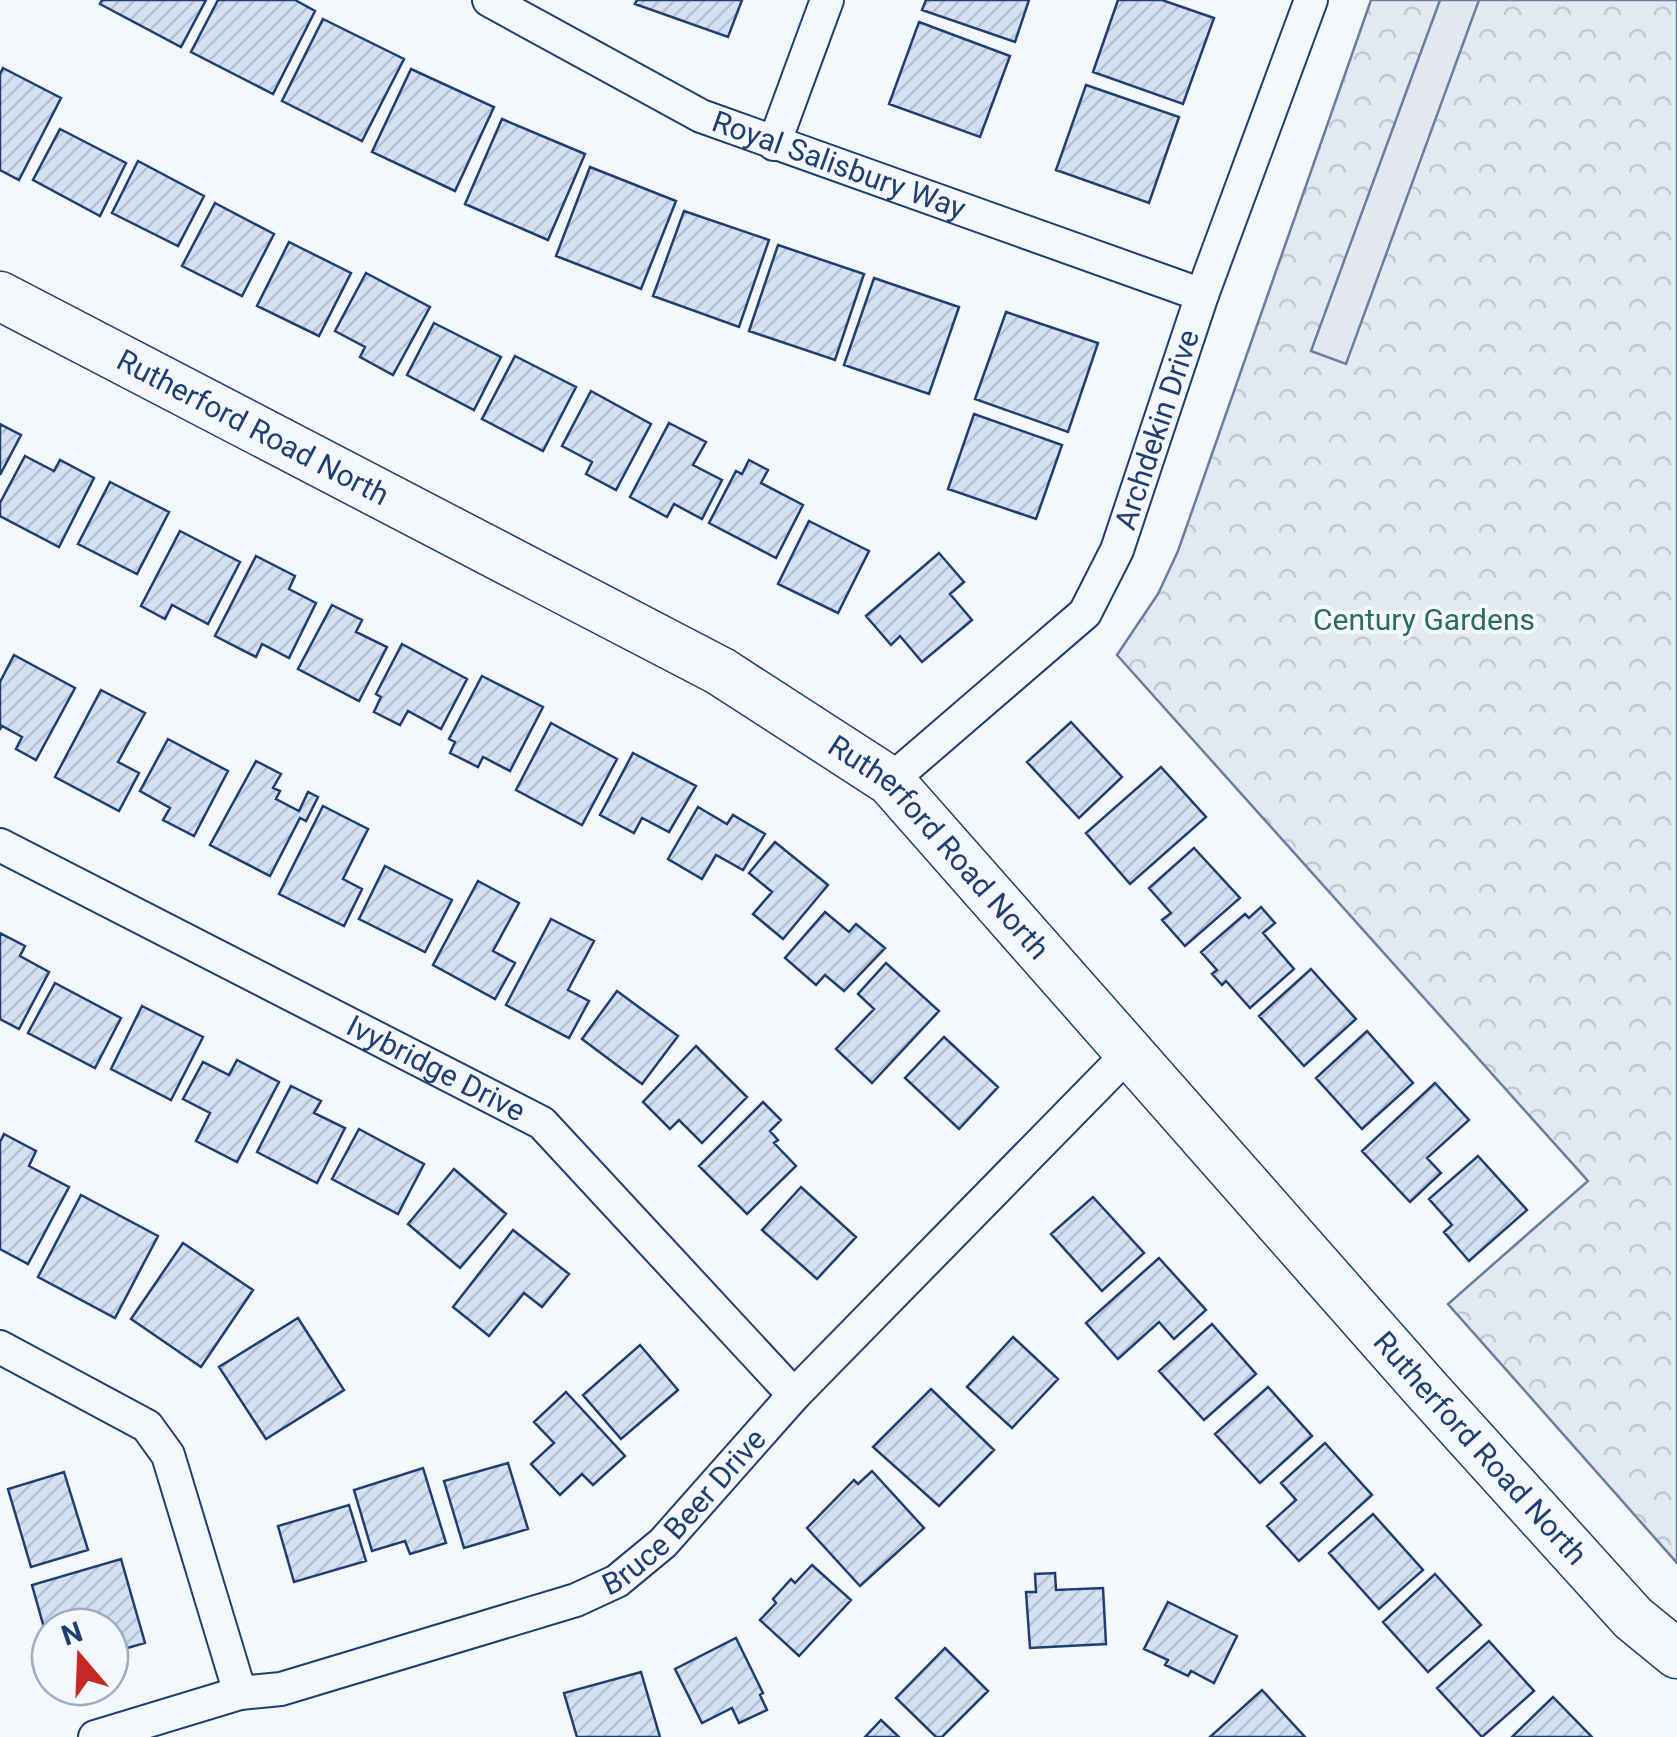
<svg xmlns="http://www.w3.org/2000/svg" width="1677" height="1737" font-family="Roboto,sans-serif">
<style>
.park{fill:url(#park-crowns);stroke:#687fa3;stroke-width:2.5}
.parking{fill:#e3e8f0;stroke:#687fa3;stroke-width:2.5}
.building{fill:url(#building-hatch);stroke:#1d3f73;stroke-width:2.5}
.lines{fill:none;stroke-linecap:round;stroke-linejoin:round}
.street-casing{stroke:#1d3f73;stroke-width:36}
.secondary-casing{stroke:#1d3f73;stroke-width:51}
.street{stroke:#f4f7fb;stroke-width:32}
.secondary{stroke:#f4f7fb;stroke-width:48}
.labels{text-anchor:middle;stroke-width:8;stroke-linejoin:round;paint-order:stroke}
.street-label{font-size:30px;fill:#1d3f73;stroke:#f4f7fb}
.park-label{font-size:30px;fill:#2c6c60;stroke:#f4f7fb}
</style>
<defs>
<pattern id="park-crowns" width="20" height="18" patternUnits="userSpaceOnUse" patternTransform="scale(2.5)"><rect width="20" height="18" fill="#e3e9f0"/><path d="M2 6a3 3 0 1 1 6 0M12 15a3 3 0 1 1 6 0" fill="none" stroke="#c2c9d1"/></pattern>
<pattern id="building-hatch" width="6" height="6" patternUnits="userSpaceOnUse" patternTransform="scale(2.5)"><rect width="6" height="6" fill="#d5e0f0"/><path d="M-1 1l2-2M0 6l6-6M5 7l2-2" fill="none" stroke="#b6c1d1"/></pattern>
</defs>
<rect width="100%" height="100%" fill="#f4f7fb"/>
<path class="park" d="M1371,0H1677V1563L1448,1304L1588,1181L1117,655L1158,594L1178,551Z"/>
<path class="parking" d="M1440,0H1479L1346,364L1311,351Z"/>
<path class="building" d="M102,0H206L181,47L100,4Z
M218,0H295L315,11L273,94L191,52Z
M637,0H742L728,37L635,4Z
M926,0H1029L1015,42L922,10Z
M1118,0H1162L1214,18L1183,104L1093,72Z
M323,19L404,59L362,141L282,101Z
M919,22L1010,56L980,137L889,104Z
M3,68L61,98L19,180L0,170V74Z
M411,69L494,107L455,191L372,152Z
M1086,85L1179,117L1149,203L1056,170Z
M502,119L585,154L548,240L465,204Z
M60,129L126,163L100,216L33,180Z
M138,161L204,196L178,246L112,213Z
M590,167L676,201L641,289L556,256Z
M215,203L274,234L242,296L182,266Z
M684,211L769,240L739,327L653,296Z
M289,242L351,273L319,336L257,306Z
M778,245L864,274L835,360L749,331Z
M366,273L430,307L393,375L360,357L365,347L335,331Z
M874,278L959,307L929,394L844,365Z
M1006,312L1098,343L1068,432L975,399Z
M434,323L501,357L474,410L407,375Z
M515,356L576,387L543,451L482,419Z
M591,391L651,424L616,490L586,474L592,462L562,446Z
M974,414L1062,445L1036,519L948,489Z
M669,423L706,442L693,465L722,480L702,519L674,504L667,517L630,497Z
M0,424L21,435L0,475Z
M25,456L54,471L60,460L94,478L59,547L0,516V503Z
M749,460L768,470L761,483L803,505L776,558L709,523L736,471L742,474Z
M110,482L169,512L137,574L78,544Z
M809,521L869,551L838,613L778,584Z
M180,531L240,562L208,624L172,605L165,619L141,606Z
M939,553L964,582L950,594L972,620L922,662L900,636L891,645L866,616Z
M256,556L295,576L289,589L316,603L289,658L262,644L256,657L215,636Z
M332,605L362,620L356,632L387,647L359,701L298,669Z
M402,644L467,679L441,729L408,711L400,725L374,712L381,697L376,694Z
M14,655L75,688L36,760L16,749L22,737L2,726L0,729V682Z
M482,676L543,707L510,771L483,757L478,767L450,753L455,742L449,739Z
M101,690L145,713L118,762L139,773L119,811L55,777Z
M1071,722L1122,777L1079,818L1027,762Z
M551,723L617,759L582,825L516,790Z
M168,739L228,771L194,836L163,820L170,808L140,791Z
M633,753L696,786L669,832L642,818L634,833L600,815Z
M256,761L281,774L273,788L280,791L276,799L299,811L308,792L318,797L306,821L300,818L270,876L210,845Z
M1161,767L1206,817L1130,884L1086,833Z
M323,806L368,829L343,879L362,889L344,926L279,894Z
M698,807L727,824L733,815L765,834L743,870L716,855L702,879L668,859Z
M775,842L828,885L783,939L753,914L772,892L749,873Z
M1194,848L1240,898L1185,946L1162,920L1171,913L1149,888Z
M385,866L452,900L425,952L359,919Z
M478,881L519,903L493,951L515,963L495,999L433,965Z
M1261,907L1275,923L1263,933L1294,969L1250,1008L1226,981L1222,985L1212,974L1217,970L1201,952L1245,914L1249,918Z
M825,912L849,932L856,924L885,948L844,991L825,975L816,985L785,958Z
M551,919L594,941L568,990L589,1001L569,1038L506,1005Z
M0,933L25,946L20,956L49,972L19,1029L0,1019Z
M886,963L939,1011L872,1083L836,1049L874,1009L858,994Z
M1311,969L1356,1019L1304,1066L1259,1016Z
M55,983L121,1018L95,1068L28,1033Z
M617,991L678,1036L642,1084L582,1039Z
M142,1006L203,1037L171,1100L111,1069Z
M1367,1031L1413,1083L1362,1129L1316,1078Z
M944,1037L998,1087L959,1129L905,1078Z
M696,1046L747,1097L702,1143L679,1120L670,1129L643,1102Z
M237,1060L279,1082L237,1162L196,1141L210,1113L183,1099L203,1062L229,1075Z
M1435,1083L1469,1120L1427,1158L1441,1173L1410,1202L1362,1151Z
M291,1086L321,1101L314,1113L345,1128L317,1183L257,1152Z
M763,1102L781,1120L770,1131L778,1140L774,1143L796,1166L747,1214L699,1166Z
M359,1129L424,1164L398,1214L332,1179Z
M4,1134L36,1151L29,1166L69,1187L28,1264L0,1249V1142Z
M1478,1156L1527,1210L1469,1261L1444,1232L1452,1225L1429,1199Z
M454,1169L506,1214L460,1268L408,1224Z
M801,1187L856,1237L817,1279L762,1230Z
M81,1195L158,1236L115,1318L38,1277Z
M1093,1197L1144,1253L1102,1291L1051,1234Z
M513,1230L569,1274L542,1307L524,1293L489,1336L453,1307Z
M183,1243L253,1290L201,1367L131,1319Z
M1159,1258L1206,1310L1174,1339L1159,1322L1118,1359L1086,1323Z
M298,1318L344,1390L266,1439L219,1367Z
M1212,1324L1256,1374L1204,1420L1159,1371Z
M1013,1337L1058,1379L1012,1428L967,1387Z
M640,1345L678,1390L621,1439L583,1395Z
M1268,1387L1312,1436L1260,1483L1215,1434Z
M931,1389L994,1450L939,1506L873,1447Z
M566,1392L625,1456L593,1485L582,1474L560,1495L531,1464L554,1443L534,1422Z
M1325,1443L1372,1495L1299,1561L1267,1526L1296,1500L1281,1483Z
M508,1463L528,1529L464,1548L444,1481Z
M423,1468L446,1543L410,1554L405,1541L372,1551L354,1490Z
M872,1471L924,1528L860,1586L807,1528L854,1480L858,1484Z
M64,1472L88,1550L31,1567L8,1489Z
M349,1505L366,1561L294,1582L278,1526Z
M1373,1514L1423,1570L1379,1609L1329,1553Z
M121,1559L145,1643L110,1653V1627H50V1649L32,1585Z
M812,1565L851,1600L799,1656L760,1620L776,1603L773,1599L791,1579L795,1583Z
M1055,1573L1056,1590L1103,1588L1106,1644L1030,1648L1026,1592H1036L1035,1574Z
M1435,1574L1481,1625L1428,1672L1383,1622Z
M1168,1602L1237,1636L1214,1683L1191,1671L1188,1676L1165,1665L1168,1660L1144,1649Z
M736,1638L763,1693L760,1695L767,1710L739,1723L732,1708L702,1723L675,1669Z
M1489,1641L1534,1691L1482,1737L1437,1688Z
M945,1648L988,1691L942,1737H936L896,1698Z
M641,1672L660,1737H577L564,1693Z
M1262,1690L1305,1737H1210Z
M1553,1697L1592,1737H1512Z
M881,1720L899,1737H865Z"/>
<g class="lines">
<defs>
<g id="street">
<path id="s1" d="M489,0L701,116L1202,295"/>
<path d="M774,144L827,0"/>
<path id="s2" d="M890,781L1085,613L1117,550L1202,295L1311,0"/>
<path id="s3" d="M0,845L542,1123L794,1395"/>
<path d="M0,1347L147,1426L168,1455L240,1693"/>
<path id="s4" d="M95,1737L240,1693L281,1689L576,1600L617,1581L663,1543L794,1395L1130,1052"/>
</g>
<g id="secondary">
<path id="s5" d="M0,296L720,671L890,781L1425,1388L1633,1618L1677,1654"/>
</g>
</defs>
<use href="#street" class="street-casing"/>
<use href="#secondary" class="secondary-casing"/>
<use href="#street" class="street"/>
<use href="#secondary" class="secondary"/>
</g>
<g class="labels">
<g class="street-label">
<text dy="10" stroke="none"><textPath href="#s1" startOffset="388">Royal Salisbury Way</textPath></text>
<text dy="10" stroke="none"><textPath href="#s5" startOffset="285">Rutherford Road North</textPath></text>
<text dy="10" stroke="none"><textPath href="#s2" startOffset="455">Archdekin Drive</textPath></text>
<text dy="10" stroke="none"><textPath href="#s5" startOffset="1095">Rutherford Road North</textPath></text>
<text dy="10" stroke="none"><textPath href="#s3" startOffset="490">Ivybridge Drive</textPath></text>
<text dy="10" stroke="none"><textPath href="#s5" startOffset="1905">Rutherford Road North</textPath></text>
<text dy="10" stroke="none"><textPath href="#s4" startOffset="642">Bruce Beer Drive</textPath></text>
</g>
<g class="park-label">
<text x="1424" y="630">Century Gardens</text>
</g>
</g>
<g transform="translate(80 1657) rotate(341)"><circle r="48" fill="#f4f7fb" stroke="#9eadc5" stroke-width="2.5"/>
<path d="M0-8L18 38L0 25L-18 38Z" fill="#c62828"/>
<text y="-15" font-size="28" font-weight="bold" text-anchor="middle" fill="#1d3f73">N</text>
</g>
</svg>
